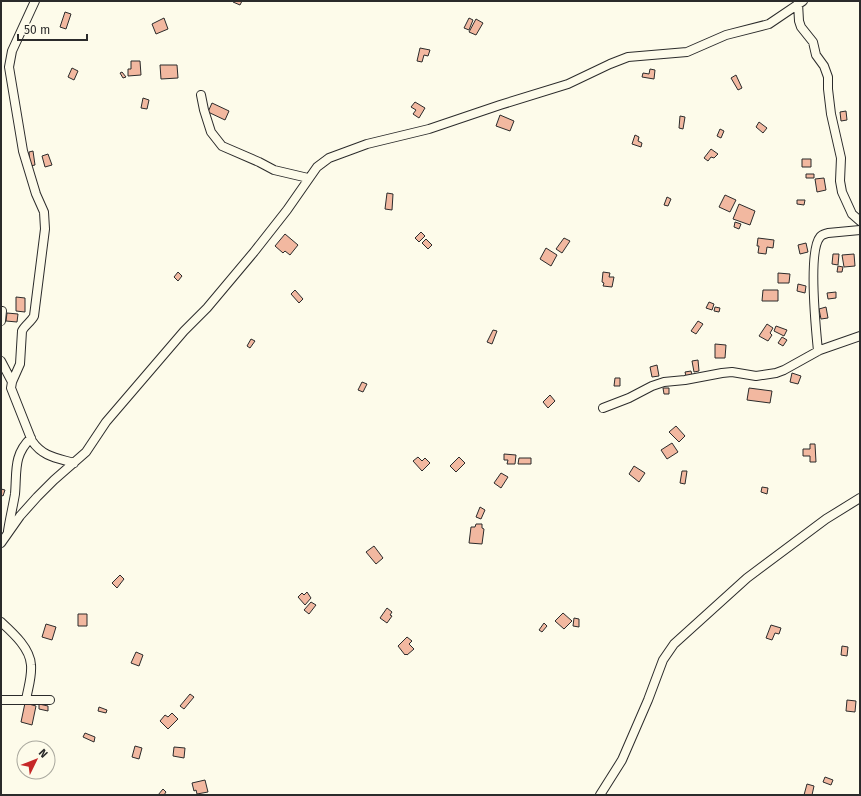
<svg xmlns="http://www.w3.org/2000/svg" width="861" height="796" font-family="'Fira Sans',sans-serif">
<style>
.building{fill:#f2b8a0;stroke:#2b2b2b}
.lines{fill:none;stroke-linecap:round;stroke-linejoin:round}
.street-casing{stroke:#2b2b2b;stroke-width:10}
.street{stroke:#fdfbea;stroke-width:8}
</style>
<rect width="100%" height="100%" fill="#fdfbea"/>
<path class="building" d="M234,1H242L240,5L233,2Z
M65,12L71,14L66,29L60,27Z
M164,18L168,29L156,34L152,24Z
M469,18L473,20L469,30L464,28Z
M476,19L483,23L476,35L469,32Z
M420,48L430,50L428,56L424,55L422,62L417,61Z
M131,61H140L141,75L128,76V69H131Z
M160,65H177L178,78L161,79Z
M72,68L78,71L74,80L68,77Z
M650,69L655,70L654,79L642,77L643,73L649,74Z
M122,72L126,77L123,78L120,73Z
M736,75L742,88L738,90L731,78Z
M143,98L149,100L147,109L141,108Z
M415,102L425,108L419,118L413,114L416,110L411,107Z
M212,103L229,111L225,120L208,112Z
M846,111L847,120L841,121L840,112Z
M500,115L514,121L510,131L496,126Z
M680,116L685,117L683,129L679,128Z
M759,122L767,128L763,133L756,127Z
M720,129L724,131L721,138L717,136Z
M635,135L639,137L638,141L642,143L641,147L632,144Z
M711,149L718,154L714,158L711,157L708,161L704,158Z
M33,151L35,165L30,166L29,152Z
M48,154L52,165L45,167L42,156Z
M802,159H811V167H802Z
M806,174H814V178H806Z
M824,178L826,190L817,192L815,179Z
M387,193L393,194L392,210L385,209Z
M725,195L736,200L730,212L719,207Z
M667,197L671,199L668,206L664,205Z
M797,200H805L804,205L797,204Z
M739,204L755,211L750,225L733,219Z
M735,222L741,224L739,229L734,227Z
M421,232L425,236L419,242L415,238Z
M285,234L298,245L290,255L285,251L283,253L275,246Z
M564,238L570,241L562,253L556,249Z
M758,238L774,240L773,248L767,247L766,254L758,253L759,246H757Z
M426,239L432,245L428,249L422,243Z
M806,243L808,252L800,254L798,245Z
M546,248L557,255L551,266L540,259Z
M833,254H839L838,265L832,264Z
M854,254L855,266L844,267L842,255Z
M838,266L843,267L842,272H837Z
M178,272L182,276L178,281L174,277Z
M603,272L610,273L609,277H614L612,287L603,286L604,283L602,282Z
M778,273L790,274L789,283H778Z
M798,284L806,286L805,293L797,291Z
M295,290L303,299L299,303L291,294Z
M763,290H778V301H762Z
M836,292V298L828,299L827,293Z
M16,297L25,298V312L16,311Z
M709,302L714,304L712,310L706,308Z
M715,307L720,308L719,312L714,311Z
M826,307L828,318L821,319L819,309Z
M7,313L18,314L17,322L6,321Z
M698,321L703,324L696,334L691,331Z
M767,324L773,328L770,333L772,335L768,341L759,336Z
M776,326L787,330L784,336L774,331Z
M493,330L497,331L492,344L487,342Z
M782,337L787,340L783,346L778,343Z
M251,339L255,341L250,348L247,346Z
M715,344L726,345L725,358H715Z
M698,360L699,371L694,372L692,361Z
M657,365L659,376L652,377L650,367Z
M691,371L692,375L686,376L685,372Z
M792,373L801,376L798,384L790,382Z
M615,378H620V386H614Z
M362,382L367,384L363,392L358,390Z
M663,388H669V394H664Z
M749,388L772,391L770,403L747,400Z
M550,395L555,401L548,408L543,402Z
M676,426L685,436L679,442L669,432Z
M672,443L678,452L667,459L661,450Z
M810,444H815L816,462H810V456H803V449H810Z
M504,454L516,455L515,464H507L508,460H504Z
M418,457L422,461L425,458L430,463L422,471L413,461Z
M459,457L465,463L456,472L450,466Z
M519,458H531V464H518Z
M634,466L645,473L639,482L629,474Z
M682,471H687L685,484L680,483Z
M501,473L508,477L501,488L494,483Z
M762,487L768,488L767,494L761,492Z
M1,489L5,490L3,496L1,495Z
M480,507L485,510L481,519L476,517Z
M476,524H482V528L484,529L482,544L469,543L471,527H475Z
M374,546L383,558L376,564L366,552Z
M120,575L124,579L117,588L112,583Z
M307,592L311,598L305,605L298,597L302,593L304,595Z
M311,602L316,605L309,614L304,610Z
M387,608L392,612L390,615L392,616L387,623L380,618Z
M563,613L572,621L564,629L555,621Z
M78,614H87V626H78Z
M574,618L579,619V627L573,626Z
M544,623L547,626L542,632L539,630Z
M46,624L56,627L52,640L42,637Z
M771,625L781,628L779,634L775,633L772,640L766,638Z
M407,637L412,641L409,644L414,649L407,655L406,654L405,655L398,646Z
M842,646L848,647L847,656L841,655Z
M136,652L143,655L139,666L131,663Z
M190,694L194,697L184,709L180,706Z
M847,700L856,701L855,712L846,711Z
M25,703L36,706L32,725L21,722Z
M39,704L48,706V711L39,709Z
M99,707L107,710L106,713L98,711Z
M172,713L178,719L168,729L160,721L165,715L168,717Z
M85,733L95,737L94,742L83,737Z
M135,746L142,748L139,759L132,757Z
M174,747L185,748L184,758L173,756Z
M825,777L833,780L831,785L823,782Z
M205,780L208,792L197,794L196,790L194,791L192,783Z
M807,784L814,786L812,795H804Z
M163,789L166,792L164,795H158Z"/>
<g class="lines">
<defs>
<path id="street" d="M35,1L12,51L9,67L23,151L36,194L44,212L45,229L34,316C31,322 25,325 22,331L20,364L12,382L11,388L32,441C43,457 57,458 74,463
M798,3L799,21L801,27L813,42L816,55L824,66L828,77V89L831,114L841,158L840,181L842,192L852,214L860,221
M201,95L204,110L211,132L222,146L259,162L274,170L308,178
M1,321L2,311
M818,351C816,331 808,251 820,237C822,234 825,234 828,233L860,230
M1,361L12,382
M603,408L629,398L652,386L664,382L685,380L722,373L732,372L756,376L776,373L784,370L820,350L860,336
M8,531C10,518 13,506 15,494C17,472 13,455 31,438
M1,543L20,516L37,497L54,480L86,452L106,422L184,331L207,308L254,252L287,210L317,167L329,158L367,144L429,129L500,105L568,84L610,64L628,57L687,52L726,35L769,24L803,1
M1,622C13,633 30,648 31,665C32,677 28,688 26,700
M1,700H50
M600,795L622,760L648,700L663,660L674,644L747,578L826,519L860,498"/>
</defs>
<use href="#street" class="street-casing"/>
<use href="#street" class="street"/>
</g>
<rect width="861" height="796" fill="none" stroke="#2b2b2b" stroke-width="4"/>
<g transform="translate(36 760) rotate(47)"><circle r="19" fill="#fdfbea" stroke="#a9a89e"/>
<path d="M0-3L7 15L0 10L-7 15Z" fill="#c62828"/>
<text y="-6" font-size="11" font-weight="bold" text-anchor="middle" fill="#2b2b2b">N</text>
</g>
<path d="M18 34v6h69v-6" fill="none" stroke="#2b2b2b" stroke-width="2"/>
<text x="24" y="34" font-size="12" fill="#2b2b2b" stroke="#fdfbea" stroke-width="3" paint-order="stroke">50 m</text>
</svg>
